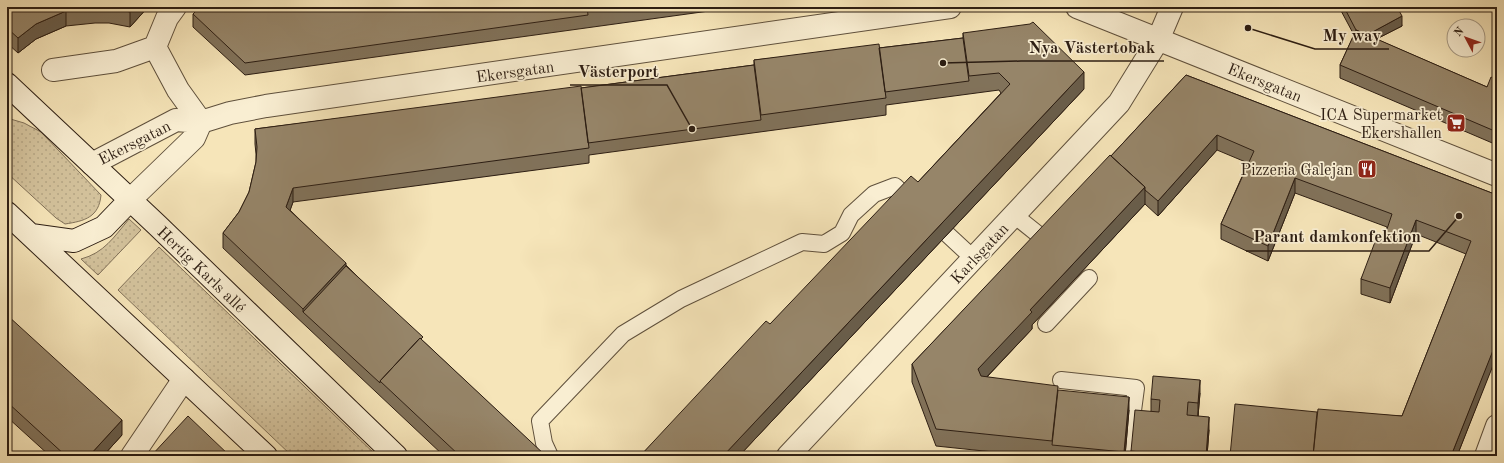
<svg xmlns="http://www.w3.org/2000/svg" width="1504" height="463" font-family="'Old Standard TT',serif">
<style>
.grass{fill:url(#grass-dots);stroke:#807058}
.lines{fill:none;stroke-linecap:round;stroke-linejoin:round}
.service-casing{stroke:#5f503c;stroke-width:18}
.minor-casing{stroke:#5f503c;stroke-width:24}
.secondary-casing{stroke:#2d1e13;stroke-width:24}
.service{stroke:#f9eed2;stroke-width:16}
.minor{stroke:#f9eed2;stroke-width:22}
.secondary{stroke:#f9eed2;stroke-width:22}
.wall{fill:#81725a;stroke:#2d1e13}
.shaded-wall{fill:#695d4a;stroke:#2d1e13}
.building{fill:#968569;stroke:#2d1e13}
.labels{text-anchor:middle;stroke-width:3.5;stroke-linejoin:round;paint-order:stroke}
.street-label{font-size:16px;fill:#2d1e13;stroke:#f9eed2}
.poi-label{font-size:16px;fill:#2d1e13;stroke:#f9eed2;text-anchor:end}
.leader{fill:none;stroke:#2d1e13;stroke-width:1.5}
.callout-dot{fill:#2d1e13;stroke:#f9eed2;stroke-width:1.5}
.callout-label{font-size:17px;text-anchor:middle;font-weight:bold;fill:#2d1e13;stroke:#f9eed2;stroke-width:3.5;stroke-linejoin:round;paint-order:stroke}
</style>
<defs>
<pattern id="grass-dots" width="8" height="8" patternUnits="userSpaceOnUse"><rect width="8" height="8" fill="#d4c39d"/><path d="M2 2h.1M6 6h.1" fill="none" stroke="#b6a786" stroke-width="1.8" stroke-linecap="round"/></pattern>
</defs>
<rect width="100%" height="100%" fill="#f6e5b9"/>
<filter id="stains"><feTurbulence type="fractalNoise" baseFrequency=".005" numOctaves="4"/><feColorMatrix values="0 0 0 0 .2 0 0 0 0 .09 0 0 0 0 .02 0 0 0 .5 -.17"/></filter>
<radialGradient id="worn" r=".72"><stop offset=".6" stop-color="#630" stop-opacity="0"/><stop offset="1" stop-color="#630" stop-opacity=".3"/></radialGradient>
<path class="grass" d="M7,118L24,123L41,132L101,195C99,217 85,221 65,224L56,218L7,173Z
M129,219L141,230L98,275L81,259C104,253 114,237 129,219Z
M159,247L377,456H292L118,290Z"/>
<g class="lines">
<defs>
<path id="service" d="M1014,215L1044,239
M932,220L973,258
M1046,324L1089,278
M1061,380L1136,388L1127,456
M550,456L544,443L540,421L623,334L681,299L802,242L824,244L842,233L851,215L874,194L895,186L913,203"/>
<path id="minor" d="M175,7L167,18L155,47L178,90L201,122
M1077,7L1497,175
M53,70L116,61L155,47
M92,164L176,120L201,122L230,113L266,106L950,7
M130,200L194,138L201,122
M132,456L184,379
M788,456L1119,103L1158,40L1172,7
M1486,456L1497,426"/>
<path id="secondary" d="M7,84L157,225L396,456
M7,213L266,456
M31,235L74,241L104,227L130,200"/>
</defs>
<use href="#service" class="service-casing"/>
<use href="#minor" class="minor-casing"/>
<use href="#secondary" class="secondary-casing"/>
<use href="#service" class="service"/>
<use href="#minor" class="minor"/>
<use href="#secondary" class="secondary"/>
</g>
<path class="wall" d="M7,7H148L130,27L109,23H95L66,26L36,39L18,53L7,43Z
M277,7H738L245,75L193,27V14L264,9Z
M1339,7H1397L1402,26L1376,39L1487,87L1497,80V145L1340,78V65L1354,35Z
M963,33L1084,89L739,456H640L770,324L918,182L1001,93L999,90L886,105V115L589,155V163L293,202L290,210L423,341L545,456H444L223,248V233L239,212L249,192L256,162V154L255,144V129L581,88L754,65V60L879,48L963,38Z
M1186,75L1497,195V353L1457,456L1317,412L1402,416L1466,254L1416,234L1390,303L1361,294V279L1385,235L1387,227L1295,193L1268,261L1221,239V224L1248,163L1217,150L1158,216L1145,204L1032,325V329L987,377L1058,391L1129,410L1125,456H1032L936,446L912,382V364L1111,156Z
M7,315L122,435L103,456H50L7,417Z
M1200,393L1198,416L1209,430L1207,456H1131V451L1151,411V399Z"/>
<path class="shaded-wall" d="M134,7H148L130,27V12Z
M66,11V26L36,39L18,53V38L36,24Z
M1402,16V26L1363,46V37Z
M1084,72V89L739,456H723Z
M1217,135V150L1158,216V201Z
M1295,178V193L1268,261V246Z
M1145,187V204L1032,325V329L978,386V369L1030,310Z
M293,188V202L286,222V207Z
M1416,220V234L1390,303V288Z
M346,263V278L303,312V309Z
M1497,338V353L1492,368L1457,456H1451Z
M1200,380V393L1198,416V403Z
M1129,397V410L1125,456H1124Z
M1209,417V430L1207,456H1206Z
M122,420V435L103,456H89Z"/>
<path class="building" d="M7,7H134L130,12L109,8H95L66,11L36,24L18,38L7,28Z
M200,7H263L264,9L277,7H587L588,15L245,63L193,14Z
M587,7H614L588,11Z
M1344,7H1397L1402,16L1367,35L1356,30Z
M1033,22L1084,72L723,456H640L766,321L770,324L911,176L918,182L1010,84L999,73L969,76L963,33L1030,24Z
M1356,30L1487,87L1491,77L1497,80V132L1340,65Z
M963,38L969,81L885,92L879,48Z
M879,44L886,98L761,115L754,60Z
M754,65L761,120L588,143L581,88Z
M1186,75L1497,195V338L1492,353L1451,456H1313L1318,409L1402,416L1471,241L1416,220L1390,288L1361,279L1378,234L1385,235L1392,214L1295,178L1268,246L1221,224L1254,151L1217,135L1158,201L1145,190V187L1111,156Z
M581,86L589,148L293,188L286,207L346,263L303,309L223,233L239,212L249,192L256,162L257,147L255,129Z
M1110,155L1145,187L1030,310L1032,312L978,369L981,376L1058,386L1052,441L936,429L912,364Z
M346,266L423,337L421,339L420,338L380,381V383L303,312Z
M7,315L122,420L89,456H66L7,402Z
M420,338L545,455V456H460L380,381Z
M1153,376L1200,380L1198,403L1188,402L1187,415L1209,417L1206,456H1179L1131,451L1135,410L1159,412L1160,400L1151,399Z
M1058,390L1129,397L1124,452L1052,445Z
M1235,404L1317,412L1313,456H1230Z
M188,416L230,456H151Z"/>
<defs>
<symbol id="supermarket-square" viewBox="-11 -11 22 22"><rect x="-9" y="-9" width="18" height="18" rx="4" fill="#8f2418" stroke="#f9eed2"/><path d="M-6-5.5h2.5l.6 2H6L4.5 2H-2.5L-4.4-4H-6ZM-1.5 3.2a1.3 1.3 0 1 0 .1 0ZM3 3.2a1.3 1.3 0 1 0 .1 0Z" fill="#fff"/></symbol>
<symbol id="restaurant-square" viewBox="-11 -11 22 22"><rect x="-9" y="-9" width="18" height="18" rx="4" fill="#8f2418" stroke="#f9eed2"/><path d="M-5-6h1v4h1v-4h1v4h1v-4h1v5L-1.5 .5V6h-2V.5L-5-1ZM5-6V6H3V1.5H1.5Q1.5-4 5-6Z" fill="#fff"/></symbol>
</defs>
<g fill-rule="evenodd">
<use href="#supermarket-square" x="1445" y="112" width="22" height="22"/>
<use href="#restaurant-square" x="1356" y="158" width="22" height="22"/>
</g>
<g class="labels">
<g class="street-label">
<text transform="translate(515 71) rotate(-8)" y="6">Ekersgatan</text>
<text transform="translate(1265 82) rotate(22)" y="6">Ekersgatan</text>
<text transform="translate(134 142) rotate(-27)" y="6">Ekersgatan</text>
<text transform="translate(979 253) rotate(-47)" y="6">Karlsgatan</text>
<text transform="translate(202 269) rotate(44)" y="6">Hertig Karls allé</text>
</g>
<g class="poi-label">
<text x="1442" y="120">ICA Supermarket<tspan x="1442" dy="18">Ekershallen</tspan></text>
<text x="1353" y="175">Pizzeria Galejan</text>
</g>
</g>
<path class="leader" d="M1248 28L1315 49H1389M943 63L1021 61H1164M692 129L667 85H570M1459 216L1429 251H1246"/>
<g class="callout-dot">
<circle cx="1248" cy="28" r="4"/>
<circle cx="943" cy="63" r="4"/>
<circle cx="692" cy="129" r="4"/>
<circle cx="1459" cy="216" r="4"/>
</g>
<g class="callout-label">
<text x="1352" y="41">My way</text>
<text x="1092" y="53">Nya Västertobak</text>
<text x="618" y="77">Västerport</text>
<text x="1337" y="242">Parant damkonfektion</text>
</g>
<rect width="1504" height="463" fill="none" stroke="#f6e5b9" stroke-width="24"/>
<rect x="8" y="8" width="1488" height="447" fill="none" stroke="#2d1e13" stroke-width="2"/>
<rect x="12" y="12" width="1480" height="439" fill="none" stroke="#2d1e13"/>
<g transform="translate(1466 38) rotate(311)"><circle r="19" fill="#f9eed2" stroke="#a79b86"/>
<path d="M0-3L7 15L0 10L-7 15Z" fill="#8f2418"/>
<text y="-6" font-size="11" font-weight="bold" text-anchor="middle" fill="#2d1e13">N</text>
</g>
<rect width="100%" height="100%" filter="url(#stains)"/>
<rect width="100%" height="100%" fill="url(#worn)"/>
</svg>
